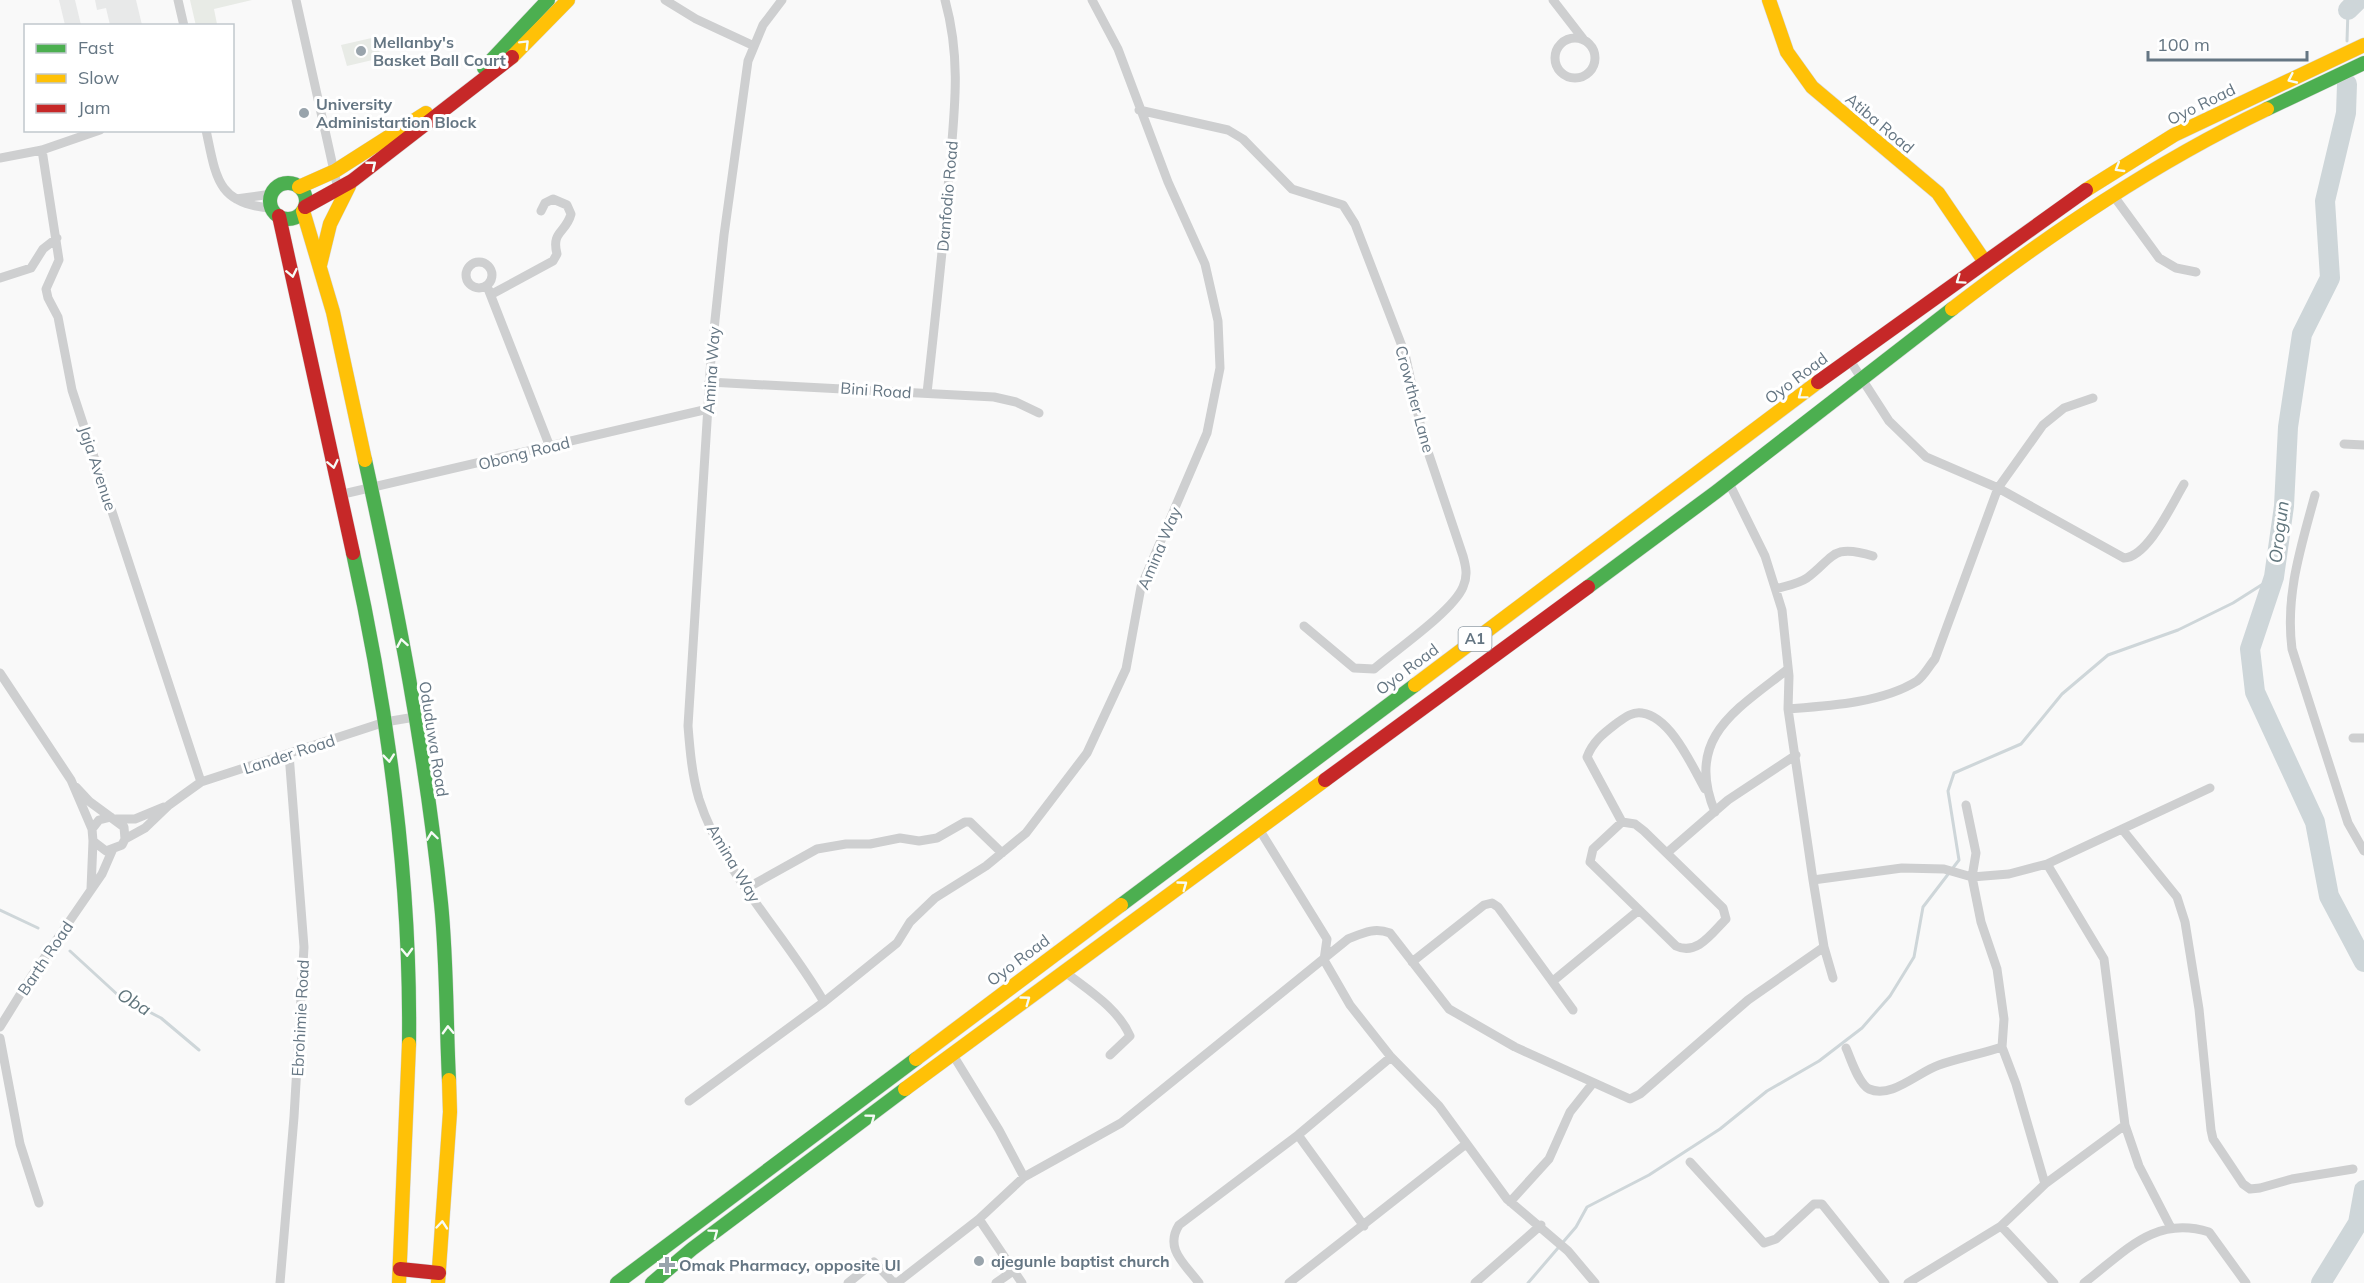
<svg xmlns="http://www.w3.org/2000/svg" width="2364" height="1283" font-family="Mulish,sans-serif">
<style>
.built{fill:#e8e9e9}
.park{fill:#e8ebe6}
.lines{fill:none;stroke-linecap:round;stroke-linejoin:round}
.stream{stroke:#ced6d9;stroke-width:3}
.river{stroke:#ced6d9;stroke-width:20}
.fast-casing{stroke:#d5d6d7;stroke-width:15}
.slow-casing{stroke:#d5d6d7;stroke-width:15}
.jam-casing{stroke:#d5d6d7;stroke-width:15}
.street{stroke:#cecfd0;stroke-width:9}
.fast{stroke:#4caf50;stroke-width:14}
.slow{stroke:#ffc107;stroke-width:14}
.jam{stroke:#c62828;stroke-width:14}
.oneway{stroke:#f6fbf6}
.poi-dot{fill:#99a4ac;stroke:#fff;stroke-width:2}
.labels{text-anchor:middle;stroke-width:6;stroke-linejoin:round;paint-order:stroke}
.shield{fill:#fff;stroke:#939fa8;stroke-width:1.5}
.shield-label{font-size:15px;font-weight:bold;fill:#657683}
.poi-label{font-size:16px;font-weight:bold;fill:#657683;stroke:#fff;text-anchor:start}
.street-label{font-size:16px;fill:#657683;stroke:#fff}
.water-label{font-size:18px;font-style:italic;fill:#60757c;stroke:#fff}
</style>
<rect width="100%" height="100%" fill="#f9f9f9"/>
<path class="built" d="M59,0H75L81,25H65Z
M95,0H136L142,25H110L106,8L97,10Z"/>
<path class="park" d="M190,0H252L214,9L217,24L196,26Z
M376,37L381,58L347,66L341,45Z"/>
<g class="lines">
<path class="stream" d="M2347,41L2348,10
M0,910L38,928
M70,951L119,996L161,1018L199,1050
M1528,1283L1576,1227L1587,1207L1649,1175L1720,1129L1767,1091L1819,1061L1862,1028L1890,996L1914,957L1923,907L1959,860L1948,791L1954,773L2021,744L2062,694L2108,655L2178,630L2233,603L2274,577"/>
<path class="river" d="M2348,10L2358,0
M2347,84L2346,113L2325,201L2330,278L2302,334L2288,427L2284,506L2274,577L2250,649L2255,692L2315,822L2329,896L2364,962
M2321,1283L2358,1223L2364,1190"/>
<defs>
<path id="fast" d="M484,68L548,0
M2267,109L2364,63
M270 201a18 18 0 1 1 36 0a18 18 0 1 1-36 0Z
M365,460C397,606 426,754 441,903C447,962 446,1022 449,1080
M353,553C388,711 411,881 409,1044
M1588,587L1716,492L1952,309
M1121,905L1415,685
M617,1283L916,1059
M652,1283L692,1249L905,1089"/>
<path id="slow" d="M1769,0L1787,52L1812,87L1938,193L1985,262
M512,57L568,0
M299,187L335,171L426,113
M2086,190L2174,135L2364,45
M303,211L333,312L365,460
M320,265L330,224L349,186
M1952,309C2051,233 2154,163 2267,109
M1415,685L1818,382
M916,1059L1121,905
M905,1089L1325,780
M399,1283L409,1044
M438,1283L450,1112L449,1080"/>
<path id="jam" d="M305,207L352,181L512,57
M279,216L353,553
M1818,382L2086,190
M1325,780L1588,587
M400,1269L439,1273"/>
</defs>
<use href="#fast" class="fast-casing"/>
<use href="#slow" class="slow-casing"/>
<use href="#jam" class="jam-casing"/>
<path class="street" d="M178,0L184,26
M296,0L338,189
M665,0L696,19L752,45
M782,0L763,25L748,61L724,235L711,358L688,726C690,751 692,775 699,799C723,874 785,934 824,1002
M1553,0L1584,40
M1555 58a20 20 0 1 1 40 0a20 20 0 1 1-40 0Z
M1139,110L1228,130L1243,139L1292,189L1343,205L1355,224L1405,354L1423,437L1463,556C1466,567 1468,576 1463,587C1453,611 1396,650 1374,669L1354,668L1304,626
M206,130C216,177 217,205 272,208
M42,150L59,260L46,289L48,298L58,317L72,390L201,782
M0,158L42,150L100,130
M2113,195L2159,258L2176,268L2196,272
M236,199L272,194
M466 275a13 13 0 1 1 26 0a13 13 0 1 1-26 0Z
M0,278L31,268L43,249L57,238
M487,286L550,447
M492,294L553,261L557,254C551,231 566,233 571,214L567,205L553,199L545,203L541,211
M1849,359L1889,421L1926,457L1998,488L2124,558C2148,557 2172,504 2184,484
M709,382L994,397L1016,402L1039,413
M927,393C935,321 943,249 949,176C954,114 962,61 945,0
M2344,444L2364,445
M1729,483L1765,556L1782,610L1789,676L1788,709L1813,880L1824,947L1833,978
M339,495L708,409
M2315,495C2301,547 2285,595 2292,649L2348,823L2364,851
M1776,589C1785,586 1798,584 1807,578C1834,558 1831,543 1873,556
M0,673L71,780L92,829
M1788,709C1828,706 1882,703 1917,681C1924,676 1929,666 1935,659L1998,488L2043,425L2064,408L2093,398
M2353,738H2364
M76,787L90,802L124,827L125,839L122,845L106,851L93,841L92,829L99,820L111,817
M1966,805L1976,853L1972,877L1981,922L1997,969L2004,1019L2002,1047L2016,1084L2045,1184
M1715,812C1684,738 1736,710 1788,669
M116,819H135L164,807
M1622,822L1635,824L1644,831L1723,908L1726,919C1712,933 1697,956 1676,946L1590,862L1593,849Z
M1622,822L1587,757C1593,741 1604,733 1617,723C1624,718 1633,711 1642,713C1671,717 1692,766 1705,789
M1259,829L1327,939L1324,960L1350,1005L1391,1057L1439,1106L1507,1199L1568,1251L1595,1283
M2122,829L2177,897L2185,922L2199,1009L2211,1130L2213,1139L2243,1184L2250,1189L2260,1188L2292,1179L2353,1169
M125,839L145,828L169,805L201,782L385,722L415,717
M1668,852L1728,800L1796,755
M2047,864L2104,959L2125,1125L2139,1166L2170,1226
M1813,880L1902,868L1944,869L1972,877L2009,874L2047,864L2210,788
M747,888L817,849L846,844H870L900,838L919,841L937,838L965,822H970L1002,853
M91,889L93,841
M1412,962L1484,905L1492,903L1498,907L1573,1010
M1065,972C1088,990 1118,1008 1130,1036L1110,1055
M1553,981L1639,910
M0,1027L31,977L102,874L112,851
M0,1038L20,1144L39,1203
M1846,1048C1851,1059 1858,1083 1869,1089C1892,1099 1918,1072 1939,1065C1959,1058 1981,1054 2002,1047
M953,1055L999,1130L1024,1177
M689,1101L824,1002L897,943L910,922L935,898L986,866L1026,833L1087,753L1126,669L1141,587L1207,433L1220,368L1218,321L1205,264L1168,182L1118,49L1092,0
M1298,1135L1364,1226
M1690,1162L1764,1243L1776,1239L1814,1204H1822L1885,1283
M1510,1202L1549,1159L1570,1112L1593,1083
M979,1219L1022,1283
M2001,1226L2054,1283
M280,1283L294,1117L304,947L289,754
M848,1283L874,1262L893,1282H898L979,1219L1024,1177L1121,1123L1348,939C1363,933 1374,927 1390,933L1449,1009L1515,1047L1630,1099L1640,1094L1748,1000L1824,947
M996,1283L1013,1271
M1199,1283C1185,1264 1164,1249 1179,1225L1298,1135L1391,1057
M1289,1283L1466,1144
M1475,1283L1541,1225
M1908,1283L2001,1226L2045,1184L2125,1125
M2084,1283C2125,1252 2154,1215 2209,1232L2246,1283"/>
<use href="#fast" class="fast"/>
<use href="#slow" class="slow"/>
<use href="#jam" class="jam"/>
</g>
<defs><path id="oneway-chevron" d="M-2-3.5L2.5 0L-2 3.5" fill="none" stroke-width="1.6" stroke-linecap="round" stroke-linejoin="round" transform="scale(1.5)"/></defs>
<g class="oneway">
<use href="#oneway-chevron" transform="translate(525 44) rotate(-45)"/>
<use href="#oneway-chevron" transform="translate(2292 79) rotate(155)"/>
<use href="#oneway-chevron" transform="translate(372 165) rotate(-39)"/>
<use href="#oneway-chevron" transform="translate(2119 168) rotate(149)"/>
<use href="#oneway-chevron" transform="translate(292 273) rotate(78)"/>
<use href="#oneway-chevron" transform="translate(1960 280) rotate(145)"/>
<use href="#oneway-chevron" transform="translate(1802 395) rotate(143)"/>
<use href="#oneway-chevron" transform="translate(333 464) rotate(78)"/>
<use href="#oneway-chevron" transform="translate(402 643) rotate(-100)"/>
<use href="#oneway-chevron" transform="translate(389 758) rotate(84)"/>
<use href="#oneway-chevron" transform="translate(432 836) rotate(-98)"/>
<use href="#oneway-chevron" transform="translate(1183 885) rotate(-36)"/>
<use href="#oneway-chevron" transform="translate(407 952) rotate(88)"/>
<use href="#oneway-chevron" transform="translate(1026 1000) rotate(-36)"/>
<use href="#oneway-chevron" transform="translate(448 1030) rotate(-92)"/>
<use href="#oneway-chevron" transform="translate(871 1118) rotate(-37)"/>
<use href="#oneway-chevron" transform="translate(442 1225) rotate(-85)"/>
<use href="#oneway-chevron" transform="translate(714 1233) rotate(-37)"/>
</g>
<g class="poi-dot">
<circle cx="361" cy="51" r="6"/>
<circle cx="304" cy="113" r="6"/>
<circle cx="979" cy="1261" r="6"/>
<path d="M664 1256h6v6h6v6h-6v6h-6v-6h-6v-6h6z"/>
</g>
<g class="labels">
<rect class="shield" x="1458.5" y="627" width="33" height="24" rx="4.5"/>
<g class="shield-label">
<text x="1475" y="644">A1</text>
</g>
<g class="poi-label">
<text x="373" y="48">Mellanby's<tspan x="373" dy="18">Basket Ball Court</tspan></text>
<text x="316" y="110">University<tspan x="316" dy="18">Administartion Block</tspan></text>
<text x="991" y="1267">ajegunle baptist church</text>
<text x="679" y="1271">Omak Pharmacy, opposite UI</text>
</g>
<g class="street-label">
<text transform="translate(2201 104) rotate(-26)" y="6">Oyo Road</text>
<text transform="translate(1880 123) rotate(40)" y="6">Atiba Road</text>
<text transform="translate(947 196) rotate(-85)" y="6">Danfodio Road</text>
<text transform="translate(711 370) rotate(-86)" y="6">Amina Way</text>
<text transform="translate(1796 378) rotate(-37)" y="6">Oyo Road</text>
<text transform="translate(876 390) rotate(4)" y="6">Bini Road</text>
<text transform="translate(1415 399) rotate(75)" y="6">Crowther Lane</text>
<text transform="translate(524 453) rotate(-14)" y="6">Obong Road</text>
<text transform="translate(98 468) rotate(72)" y="6">Jaja Avenue</text>
<text transform="translate(1159 548) rotate(-67)" y="6">Amina Way</text>
<text transform="translate(1407 669) rotate(-37)" y="6">Oyo Road</text>
<text transform="translate(434 739) rotate(81)" y="6">Oduduwa Road</text>
<text transform="translate(289 754) rotate(-18)" y="6">Lander Road</text>
<text transform="translate(734 863) rotate(59)" y="6">Amina Way</text>
<text transform="translate(45 958) rotate(-56)" y="6">Barth Road</text>
<text transform="translate(1018 960) rotate(-37)" y="6">Oyo Road</text>
<text transform="translate(300 1018) rotate(-87)" y="6">Ebrohimie Road</text>
</g>
<g class="water-label">
<text transform="translate(2279 532) rotate(-83)" y="6">Orogun</text>
<text transform="translate(134 1002) rotate(31)" y="6">Oba</text>
</g>
</g>
<rect x="24" y="24" width="210" height="108" fill="#ffffff" stroke="#c1c8cd" stroke-width="1.5"/>
<rect x="36" y="44" width="30" height="9" fill="#4caf50" stroke="#c1c8cd" stroke-width="1.5"/>
<text x="78" y="54" font-size="18" fill="#657683">Fast</text>
<rect x="36" y="74" width="30" height="9" fill="#ffc107" stroke="#c1c8cd" stroke-width="1.5"/>
<text x="78" y="84" font-size="18" fill="#657683">Slow</text>
<rect x="36" y="104" width="30" height="9" fill="#c62828" stroke="#c1c8cd" stroke-width="1.5"/>
<text x="78" y="114" font-size="18" fill="#657683">Jam</text>
<path d="M2148 51v9h159v-9" fill="none" stroke="#657683" stroke-width="3"/>
<text x="2157" y="51" font-size="18" fill="#657683" stroke="#ffffff" stroke-width="4.5" paint-order="stroke">100 m</text>
</svg>
